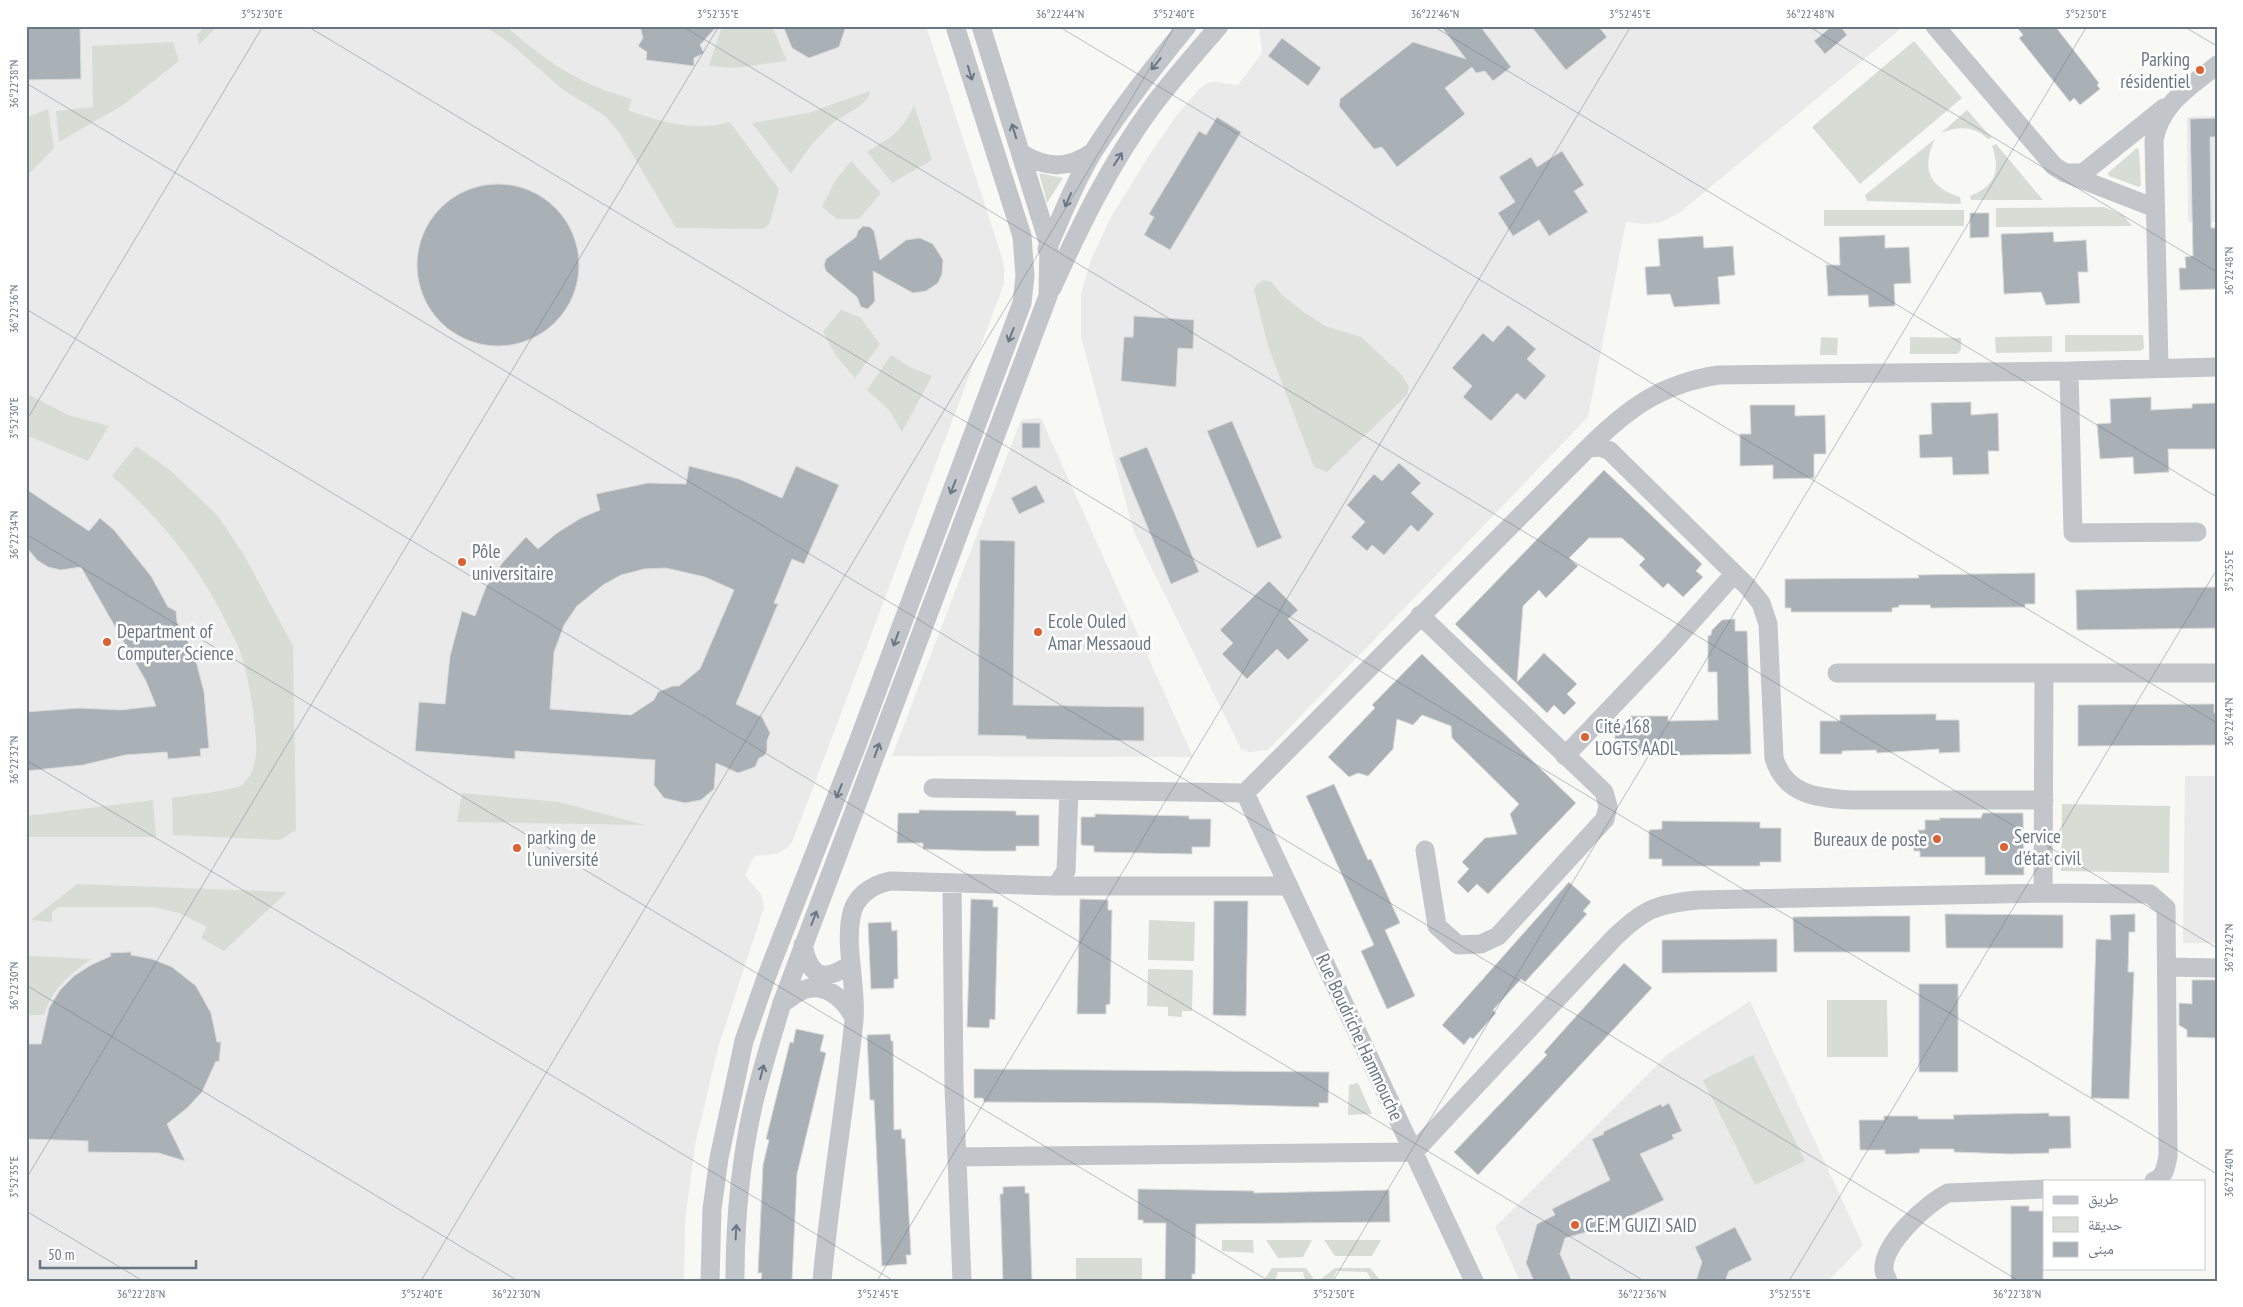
<svg xmlns="http://www.w3.org/2000/svg" width="2243" height="1307" font-family="'PT Sans Narrow','Noto Naskh Arabic',sans-serif">
<style>
.built{fill:#e9eae9}
.green{fill:#d7ddd5}
.building{fill:#a9b0b6;stroke:#d9dad8;fill-rule:evenodd}
.lines{fill:none;stroke-linecap:round;stroke-linejoin:round}
.minor{stroke:#c2c5c9;stroke-width:19}
.oneway{stroke:#697785}
.ticks{fill:none;stroke:#697785;stroke-width:1;stroke-opacity:0.45}
.poi-dot{fill:#da6234;stroke:#fff;stroke-width:2}
.labels{text-anchor:middle;stroke-width:5;stroke-linejoin:round;paint-order:stroke}
.poi-label{font-size:19px;fill:#697785;stroke:#fff;text-anchor:start}
.street-label{font-size:19px;fill:#697785;stroke:#fff}
.neatline{fill:none;stroke:#697785;stroke-width:2}
.ticks-label{font-size:12px;text-anchor:middle;fill:#697785}
</style>
<rect width="100%" height="100%" fill="#f8f8f5"/>
<path class="built" d="M26,26H926L1001,254L1004,267V284L793,840L787,848L776,854L754,856L745,875L761,894L764,907L718,1048L695,1145L685,1221L684,1281H26Z
M1259,26H1904L1678,214L1658,223L1644,224L1626,222L1588,417L1268,750L1249,752L1241,749L1134,532L1081,337V293L1091,260L1111,217L1150,154L1177,115L1200,88L1208,83L1215,82L1238,85L1262,53Z
M2217,116V222H2188L2187,117Z
M1041,418L1193,757L892,756L1021,420Z
M2185,776H2217V943H2183Z
M1750,1001L1863,1245L1828,1281H1520L1495,1227L1668,1054Z"/>
<path class="green" d="M205,26H217L199,45L197,35Z
M485,26H506C545,61 580,85 632,99L628,110C659,122 697,132 730,122L779,189L769,225L763,229L676,228L619,132L605,116L562,89L511,44Z
M722,26H772L787,61L735,68L709,66Z
M1914,41L1962,98L1860,184L1812,127Z
M173,42L179,61L123,105L59,142L56,111L93,107L92,46Z
M870,91C869,105 844,114 833,123C816,138 803,155 791,174L752,123L808,113Z
M914,105L932,160L892,183L867,152C891,137 903,131 914,105Z
M48,109L54,148L26,177V118Z
M1967,110L1992,138L1988,139C1973,126 1960,126 1941,133Z
M1935,139C1921,169 1929,187 1960,197L1961,204L1867,201L1865,195Z
M1996,144L2043,200H1971L1970,196C1995,186 2001,171 1992,146Z
M2137,148L2139,150L2141,185L2139,187L2109,176L2108,173Z
M851,161L881,193L859,219H837L822,207L835,181Z
M1039,173L1063,178L1047,203Z
M2104,207L2123,215L2132,226L1996,227V208Z
M1824,210H1964V226H1824Z
M1263,280L1272,282L1282,295L1305,313L1325,326L1361,337L1401,374L1409,387L1407,395L1327,472L1314,467L1268,346L1254,290L1257,284Z
M841,310L860,317L880,344L855,378L836,356L823,332Z
M2065,335H2143L2144,348L2140,351L2065,352Z
M2052,336V352L1996,353L1995,337Z
M1821,337L1838,338L1837,355H1820Z
M1910,337L1961,338V350L1957,354H1910Z
M891,355L910,367L932,376L902,432L890,411L867,390Z
M26,393L68,415L109,426L88,461L26,435Z
M136,446L170,470L218,516L244,555L293,646L296,830L280,840L173,835L172,798C183,796 236,790 242,785C260,769 257,742 254,720C252,699 248,678 242,657C239,646 233,636 228,626C200,567 161,519 112,476Z
M462,793L559,802L645,825L457,822Z
M153,800L156,837H26V816Z
M2062,804L2170,806L2169,873L2061,871Z
M77,884L287,892L224,951L201,938L207,927L179,913L153,907H58L52,913V922L31,920Z
M1149,920L1195,922L1194,961L1148,960Z
M26,957L32,956L91,959C70,974 52,989 44,1015H26Z
M1148,969L1193,970L1192,1011H1182V1017L1168,1016V1007L1147,1006Z
M1827,1000H1887L1888,1057H1827Z
M1753,1055L1805,1161L1755,1185L1703,1080Z
M1358,1083L1372,1114L1348,1115L1349,1085Z
M1222,1240H1253L1254,1253L1222,1251Z
M1266,1240H1312L1303,1257L1278,1258Z
M1324,1240H1381L1372,1256H1335Z
M1076,1258H1142V1281H1076Z
M1272,1268H1306L1315,1281L1305,1280L1303,1272H1278L1275,1281L1264,1280Z
M1335,1268H1370L1381,1281H1372L1367,1272L1337,1271L1332,1281L1320,1280Z"/>
<path class="building" d="M640,26H717L700,45L704,53L694,58V66L646,60L647,52L638,46L643,38Z
M783,26H846L839,47L809,58L792,48Z
M1441,26H1480L1511,67L1493,81L1485,71L1476,73L1472,67L1445,88L1465,114L1397,167L1382,147L1374,149L1339,106L1340,99L1413,42L1466,59Z
M1531,26H1598L1607,37L1566,70Z
M1832,26H1840L1847,35L1825,54L1814,41Z
M2016,26H2055L2099,83L2097,85L2100,89L2080,105L2074,98L2070,102L2019,38L2023,35Z
M80,27L81,79L26,80V28Z
M1282,38L1321,68L1308,86L1268,56Z
M1217,117L1241,132L1170,250L1144,235L1154,217L1149,214L1199,131L1206,135Z
M2217,118V137H2210L2211,228H2215L2217,237V289L2180,290L2179,268H2186L2185,257L2193,256L2190,119Z
M1562,151L1584,185L1574,191L1588,212L1549,236L1539,220L1513,236L1498,213L1515,202L1499,177L1531,157L1537,167Z
M417 265a81 81 0 1 1 162 0a81 81 0 1 1-162 0Z
M1970,213H1989V237L1970,238Z
M863,226L870,227L874,231L880,260L906,240L920,238L933,244L943,260L942,274L938,283L926,291L913,293L873,271L875,301L868,309L861,307L857,297L826,271L824,265L826,259L856,237L858,231Z
M2053,232L2054,242L2086,240L2088,272H2078L2080,303L2046,305L2041,292L2004,294L2001,234Z
M1885,235V248L1909,247L1911,283L1894,284L1895,306L1869,307L1868,295L1828,296L1826,265H1840L1839,237Z
M1703,236L1704,248L1733,246L1735,275L1718,277L1720,304L1674,307L1670,294L1647,295L1645,267L1660,266L1658,239Z
M1134,316L1194,320L1193,349L1178,348L1176,387L1121,381L1124,337H1133Z
M1508,325L1536,349L1527,359L1546,376L1525,400L1517,393L1491,421L1463,397L1472,386L1452,368L1483,333L1493,342Z
M2151,397V410L2192,408V404L2217,403V449H2168L2169,472L2134,474L2133,457L2100,459L2097,424L2111,423L2110,399Z
M1971,402V415L1998,413L1999,451H1988L1989,474L1953,475L1952,457L1920,458L1919,435L1932,434L1931,403Z
M1750,405H1795V416L1825,415L1826,454H1814V478L1773,479V465L1740,466V434H1751Z
M1232,421L1282,538L1257,548L1207,431Z
M1022,423H1040V448H1022Z
M1147,447L1199,572L1171,584L1119,458Z
M1399,463L1421,483L1411,493L1434,514L1418,532L1411,525L1384,555L1372,545L1367,551L1351,537L1365,522L1347,505L1374,474L1382,481Z
M689,466L739,479L782,498L796,466L839,485L804,564L792,559L774,603L778,604L736,704L762,717L770,733L767,741V751L764,756L759,758L755,767L738,773L716,763L714,789L701,800L685,803L664,798L654,785L655,760L515,751V759L415,751L419,702L445,704L450,656L462,611L475,616L486,587L503,562L526,537L538,549L557,533L581,518L600,510L596,494L648,483L686,484ZM666,568L705,577L734,590L700,669L679,686H673L658,692L654,700L631,715L550,709L554,652L564,625L577,606L603,585L621,575L644,569Z
M1604,470L1702,564L1696,571L1703,577L1683,597L1668,583L1663,588L1639,565L1645,559L1622,538H1589L1569,558L1578,566L1546,598L1539,590L1523,606L1517,682L1544,653L1577,684L1567,694L1576,703L1564,715L1554,705L1547,713L1455,624Z
M1036,485L1045,502L1019,514L1011,498Z
M26,489L89,531L100,518L114,530L151,576L168,607L176,611L177,622L194,653L204,692L209,748L200,749L201,756L168,759L167,752L125,755L83,765L26,771V712L80,708L121,710L156,706L146,681L81,567L61,570L48,567L37,560L28,549L26,545Z
M980,540L1015,541L1013,705L1144,707V741L1026,739V736L978,735Z
M2035,573V604H2025V607L1931,608L1930,605H1899V607L1892,608V612H1791V608H1785V579L1919,578L1918,575Z
M1269,581L1298,610L1288,619L1309,640L1288,660L1277,649L1247,679L1222,654L1233,643L1220,630Z
M2217,587V628L2077,630L2076,590Z
M1735,619V631H1747L1751,754L1626,756V746L1615,747V728H1624V723H1630V716H1668V721L1718,720L1717,672H1708V636L1711,635L1712,630L1722,620Z
M1422,654L1576,803L1488,894L1477,884L1468,893L1457,882L1469,869L1462,862L1485,838L1517,834L1510,814L1519,804L1452,738L1451,726L1422,715L1413,725L1397,719L1393,749L1368,776L1358,773L1349,777L1328,757L1375,708L1372,705Z
M2214,704V713H2217V745L2078,746V705Z
M1936,714V720H1959L1960,752L1939,753V749L1877,753L1876,750L1842,751V754H1820V721H1840V715Z
M1334,784L1368,860L1371,859L1400,923L1385,930L1415,996L1387,1009L1361,951L1374,945L1306,796Z
M919,810L1016,811V815H1039V846H1016V851H982L923,849V843H897L898,813H919Z
M1983,813H2023L2024,875H1985V857H1920V851H1914L1913,834H1918V830H1925V820H1940L1939,818H1981Z
M1095,814L1189,816V819H1211L1210,847H1192V854L1094,852V846L1081,845V817H1095Z
M1662,821L1760,822V828H1781V862H1760V866H1662V859H1649V830L1662,829Z
M1569,882L1591,902L1583,911L1587,914L1525,982L1521,979L1493,1010L1496,1013L1473,1039L1470,1037L1464,1045L1442,1025Z
M971,899L993,900V907H998L995,1020L990,1019L989,1028L967,1027Z
M1080,899L1108,900V910H1112L1110,1004L1106,1005V1014H1077Z
M1214,901H1248L1246,1016L1213,1015Z
M1945,914L2063,915V948H1946Z
M2135,914V932H2129L2128,972H2134L2129,1099L2091,1098L2096,939L2111,940L2110,915Z
M1875,916H1910V952H1794L1793,917Z
M891,922L892,931L897,930L898,979H894V988L871,989L868,923Z
M1777,939V972L1662,973V940Z
M131,952V955L152,959L172,967L196,986L211,1013L217,1042H221L219,1062L216,1061L202,1092L187,1108L167,1124L185,1161L159,1153L88,1152V1141L26,1139V1044H41L49,1008L60,990L74,976L91,965L111,956L110,953Z
M1624,963L1652,988L1478,1175L1454,1152L1547,1055L1544,1052Z
M2192,980H2217V1038L2187,1037V1030L2179,1025V1003L2192,1004Z
M1919,984H1958V1072H1919Z
M796,1029L824,1035L820,1051L826,1053L797,1174L792,1281H761L762,1273H758L763,1165L769,1140L766,1139L790,1042L793,1043Z
M890,1034L891,1041H893L894,1130L901,1129L902,1139L905,1138L911,1255H906L907,1264L882,1266L874,1100H870L867,1035Z
M974,1069L1329,1072L1328,1103H1319V1107L1163,1103L984,1102L983,1098H974Z
M1669,1103L1682,1131L1672,1135L1674,1139L1640,1154L1664,1200L1612,1225L1565,1238L1560,1254L1572,1281H1534L1526,1263L1537,1224L1555,1215L1552,1209L1610,1180L1592,1139L1604,1134L1603,1132L1661,1104L1662,1107Z
M2049,1113V1116H2070L2071,1148L2049,1149V1153L2011,1154L1954,1152V1149H1920L1919,1153L1897,1154H1885V1150H1860L1859,1120H1884V1116H1918V1119H1954L1953,1115Z
M1025,1186V1193H1029L1032,1281H1003L1000,1194H1003V1187Z
M1138,1189L1254,1191V1193L1389,1190L1390,1222L1196,1224L1195,1274H1192V1281H1165L1166,1223H1143V1220H1138Z
M2011,1206H2029V1211H2044L2043,1281H2011Z
M1735,1227L1752,1260L1729,1271L1725,1281H1696L1702,1262L1695,1247Z"/>
<g class="lines">
<path class="minor" d="M1935,26L2054,166L2065,173L2155,208
M1021,153C1047,169 1068,169 1093,152
M2067,173H2083L2164,108
M1047,249C1062,216 1074,183 1093,152C1121,108 1154,67 1187,26
M1052,288C1080,226 1110,164 1151,108C1172,80 1196,53 1219,26
M2159,368L2154,140C2161,103 2190,87 2217,65
M2069,371L2073,533L2197,532
M1588,448C1628,408 1661,384 1718,375L2069,371L2217,367
M1420,615L1604,792L1608,806L1605,819L1498,936L1481,944L1458,945L1437,926L1425,850
M1837,673H2217
M1565,756L1668,648L1734,574
M933,788L1245,793L1588,448L1601,447L1610,451L1748,587L1761,603L1768,624L1774,758C1785,795 1818,798 1851,800H2044
M1245,793L1474,1281
M952,883L954,1087L962,1281
M1056,886L1066,871L1069,791
M2043,893L2044,674
M803,945C810,978 824,983 851,964
M2168,967L2217,968
M782,1003C789,999 796,993 803,990C825,981 845,1000 854,1018
M957,1157L1414,1152L1614,938C1644,909 1656,904 1698,900L2043,893L2150,894L2166,908L2168,1156C2166,1166 2165,1177 2154,1181
M710,1281L712,1209L719,1158L744,1041L766,978L858,742L1022,303L1025,276L1022,236L955,26
M735,1281C735,1222 740,1163 753,1106C761,1071 772,1037 782,1003L1048,296L1049,245L981,26
M822,1281C830,1193 845,1107 854,1020C857,989 845,948 851,917C854,897 871,885 890,881L1056,886H1289
M1888,1281C1887,1278 1884,1273 1884,1270C1882,1244 1927,1203 1948,1193L2044,1189"/>
</g>
<defs><path id="oneway-shaft" d="M-6 0H5M1.5-3L5.5 0L1.5 3" fill="none" stroke-width="1.6" stroke-linecap="round" stroke-linejoin="round" transform="scale(1.25)"/></defs>
<g class="oneway">
<use href="#oneway-shaft" transform="translate(1156 64) rotate(129)"/>
<use href="#oneway-shaft" transform="translate(970 73) rotate(73)"/>
<use href="#oneway-shaft" transform="translate(1014 131) rotate(-107)"/>
<use href="#oneway-shaft" transform="translate(1118 159) rotate(-57)"/>
<use href="#oneway-shaft" transform="translate(1068 200) rotate(114)"/>
<use href="#oneway-shaft" transform="translate(1011 335) rotate(111)"/>
<use href="#oneway-shaft" transform="translate(953 487) rotate(111)"/>
<use href="#oneway-shaft" transform="translate(896 639) rotate(110)"/>
<use href="#oneway-shaft" transform="translate(877 750) rotate(-70)"/>
<use href="#oneway-shaft" transform="translate(839 791) rotate(112)"/>
<use href="#oneway-shaft" transform="translate(814 918) rotate(-69)"/>
<use href="#oneway-shaft" transform="translate(762 1072) rotate(-75)"/>
<use href="#oneway-shaft" transform="translate(736 1232) rotate(-87)"/>
</g>
<path class="ticks" d="M307,26L2217,1174M682,26L2217,948M1058,26L2217,723M1433,26L2217,497M1808,26L2217,272M2183,26L2217,46M26,83L2019,1281M26,309L1644,1281M26,421L263,26M26,534L1269,1281M26,760L894,1281M26,985L518,1281M26,1179L719,26M26,1211L143,1281M421,1281L1175,26M877,1281L1631,26M1333,1281L2087,26M1789,1281L2217,569"/>
<g class="poi-dot">
<circle cx="2200" cy="70" r="5"/>
<circle cx="462" cy="562" r="5"/>
<circle cx="1038" cy="632" r="5"/>
<circle cx="107" cy="642" r="5"/>
<circle cx="1585" cy="737" r="5"/>
<circle cx="1937" cy="839" r="5"/>
<circle cx="2004" cy="847" r="5"/>
<circle cx="517" cy="848" r="5"/>
<circle cx="1575" cy="1225" r="5"/>
</g>
<g class="labels">
<g class="poi-label">
<text x="2190" y="66" text-anchor="end">Parking<tspan x="2190" dy="22">résidentiel</tspan></text>
<text x="472" y="558">Pôle<tspan x="472" dy="22">universitaire</tspan></text>
<text x="1048" y="628">Ecole Ouled<tspan x="1048" dy="22">Amar Messaoud</tspan></text>
<text x="117" y="638">Department of<tspan x="117" dy="22">Computer Science</tspan></text>
<text x="1595" y="733">Cité 168<tspan x="1595" dy="22">LOGTS AADL</tspan></text>
<text x="2014" y="843">Service<tspan x="2014" dy="22">d'état civil</tspan></text>
<text x="527" y="844">parking de<tspan x="527" dy="22">l'université</tspan></text>
<text x="1927" y="846" text-anchor="end">Bureaux de poste</text>
<text x="1585" y="1232">C.E.M GUIZI SAID</text>
</g>
<g class="street-label">
<text transform="translate(1360 1037) rotate(65)" y="7">Rue Boudriche Hammouche</text>
</g>
</g>
<rect width="2243" height="1307" fill="none" stroke="#ffffff" stroke-width="55"/>
<rect x="2043" y="1180" width="162" height="90" fill="#ffffff" stroke="#c3c9ce"/>
<rect x="2053" y="1196" width="25" height="8" fill="#c2c5c9" stroke="#c3c9ce"/>
<text x="2088" y="1204" font-size="15" fill="#697785">طريق</text>
<rect x="2053" y="1217" width="25" height="15" fill="#d7ddd5" stroke="#c3c9ce"/>
<text x="2088" y="1230" font-size="15" fill="#697785">حديقة</text>
<rect x="2053" y="1242" width="25" height="15" fill="#a9b0b6" stroke="#c3c9ce"/>
<text x="2088" y="1254" font-size="15" fill="#697785">مبنى</text>
<path d="M40 1260v8h156v-8" fill="none" stroke="#697785" stroke-width="2.5"/>
<text x="48" y="1260" font-size="15" fill="#697785" stroke="#ffffff" stroke-width="4" paint-order="stroke">50 m</text>
<rect x="28" y="28" width="2188" height="1252" class="neatline"/>
<g class="ticks-label">
<text x="262" y="18">3°52'30"E</text>
<text x="718" y="18">3°52'35"E</text>
<text x="1060" y="18">36°22'44"N</text>
<text x="1174" y="18">3°52'40"E</text>
<text x="1435" y="18">36°22'46"N</text>
<text x="1630" y="18">3°52'45"E</text>
<text x="1810" y="18">36°22'48"N</text>
<text x="2086" y="18">3°52'50"E</text>
<text transform="translate(14 84) rotate(-90)" y="4">36°22'38"N</text>
<text transform="translate(2229 271) rotate(-90)" y="4">36°22'48"N</text>
<text transform="translate(14 309) rotate(-90)" y="4">36°22'36"N</text>
<text transform="translate(14 418) rotate(-90)" y="4">3°52'30"E</text>
<text transform="translate(14 535) rotate(-90)" y="4">36°22'34"N</text>
<text transform="translate(2229 571) rotate(-90)" y="4">3°52'55"E</text>
<text transform="translate(2229 722) rotate(-90)" y="4">36°22'44"N</text>
<text transform="translate(14 760) rotate(-90)" y="4">36°22'32"N</text>
<text transform="translate(2229 948) rotate(-90)" y="4">36°22'42"N</text>
<text transform="translate(14 986) rotate(-90)" y="4">36°22'30"N</text>
<text transform="translate(2229 1173) rotate(-90)" y="4">36°22'40"N</text>
<text transform="translate(14 1177) rotate(-90)" y="4">3°52'35"E</text>
<text x="141" y="1298">36°22'28"N</text>
<text x="422" y="1298">3°52'40"E</text>
<text x="516" y="1298">36°22'30"N</text>
<text x="878" y="1298">3°52'45"E</text>
<text x="1334" y="1298">3°52'50"E</text>
<text x="1642" y="1298">36°22'36"N</text>
<text x="1790" y="1298">3°52'55"E</text>
<text x="2017" y="1298">36°22'38"N</text>
</g>
</svg>
